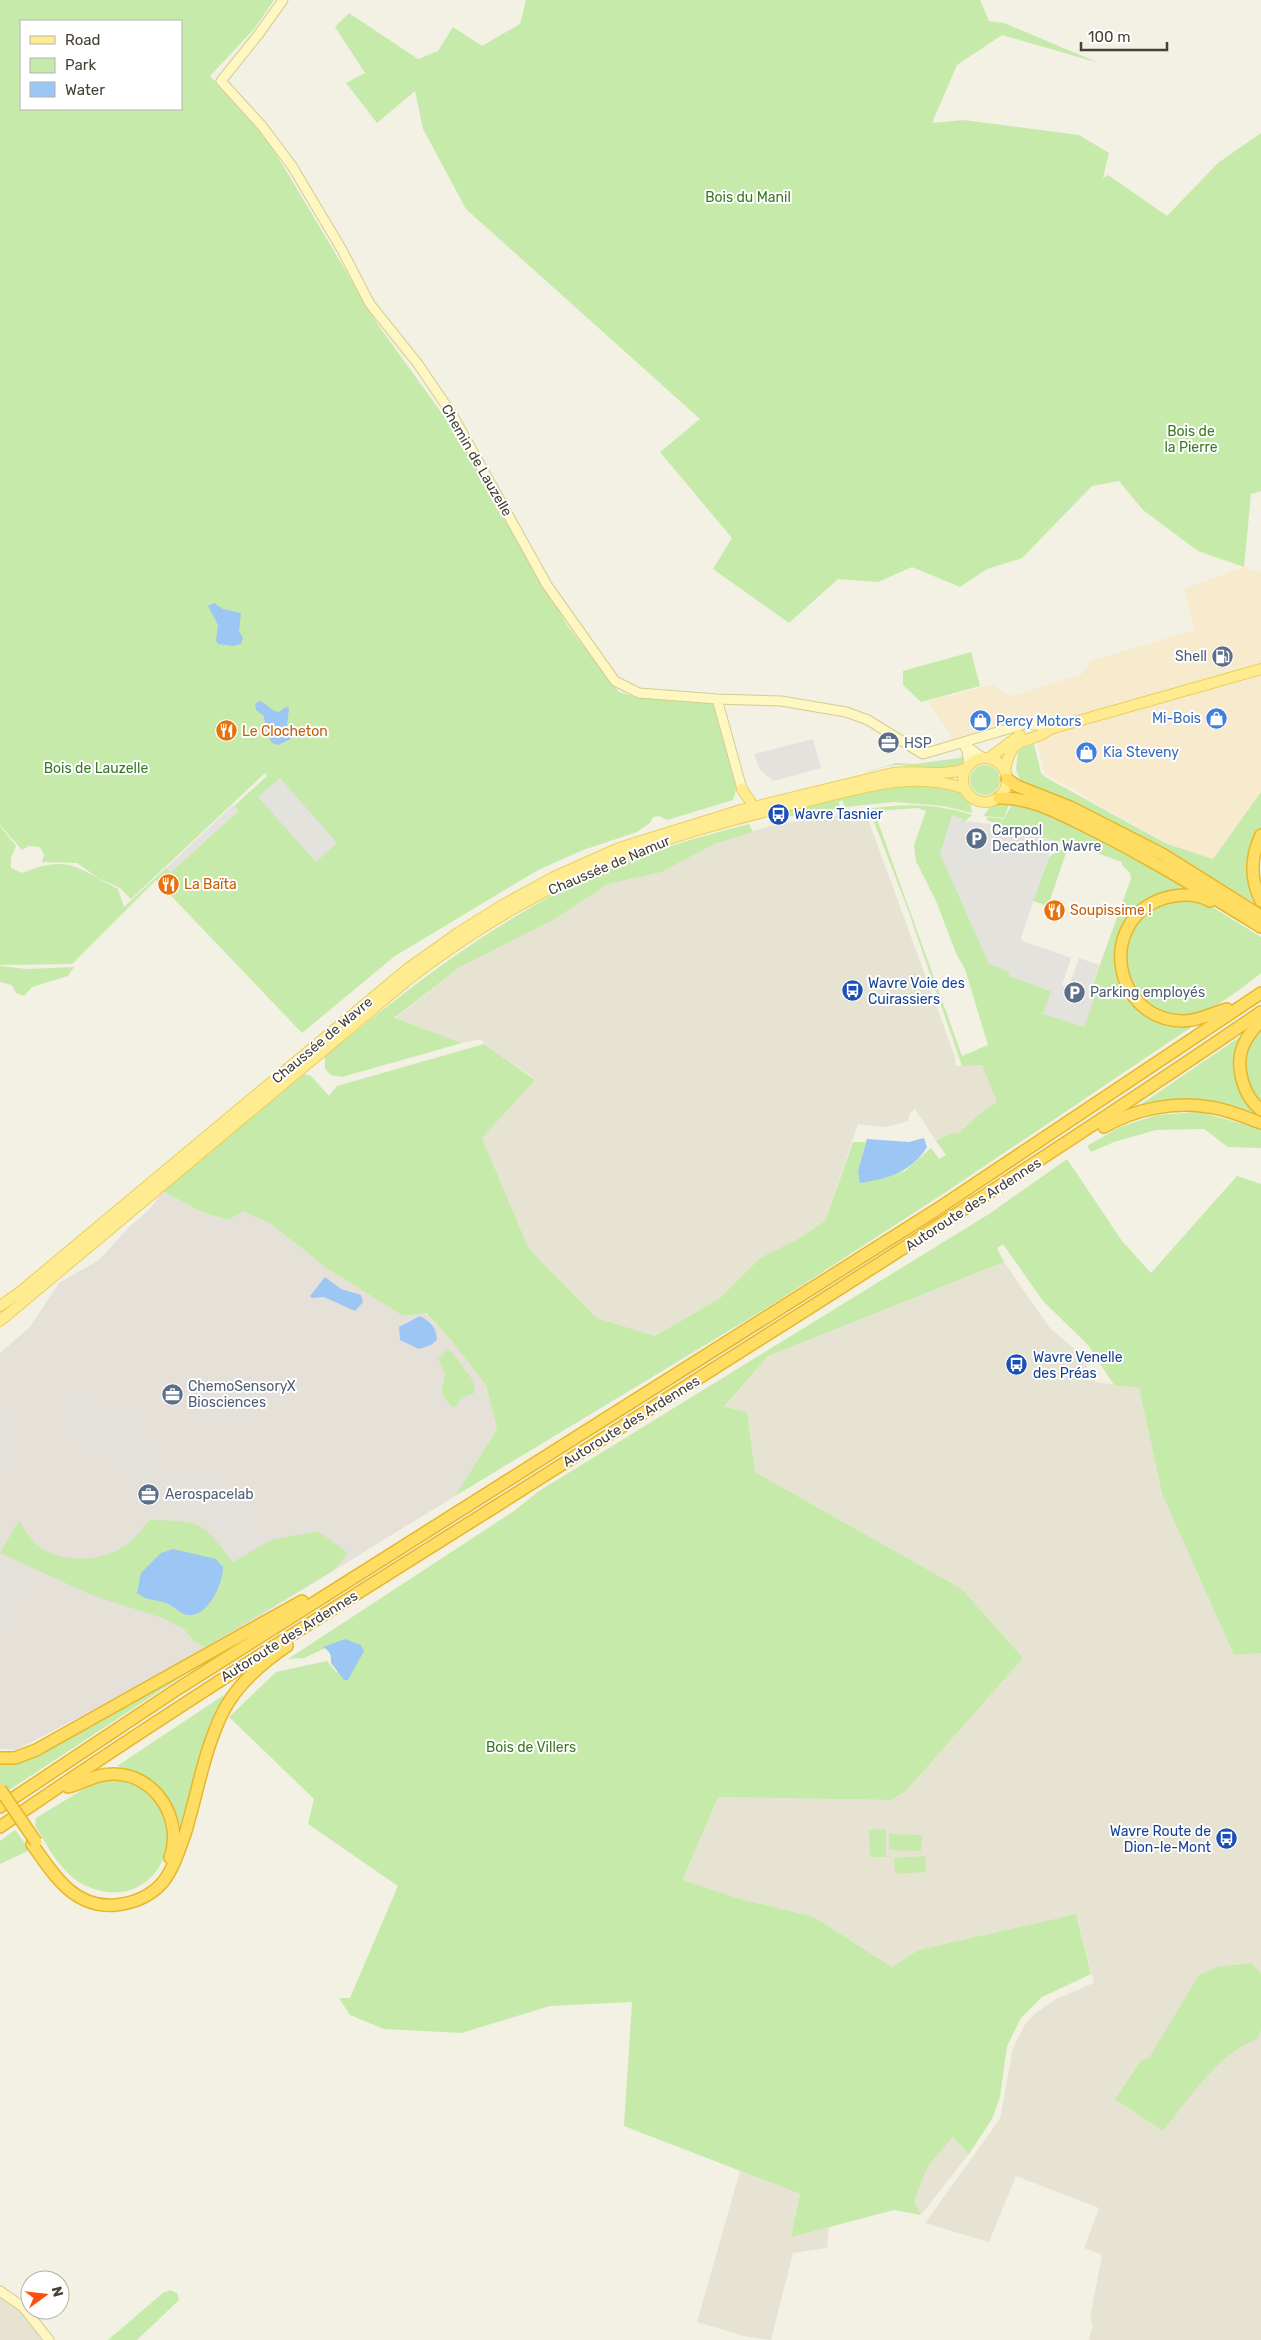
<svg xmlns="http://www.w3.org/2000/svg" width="1261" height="2340" font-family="Rubik,sans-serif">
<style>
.residential{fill:#e7e3d2}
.commercial{fill:#f7eacd}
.industrial{fill:#e5e1d9}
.green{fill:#c6eaaa;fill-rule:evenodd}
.parking{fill:#e3e2dd}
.water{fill:#9cc6f4}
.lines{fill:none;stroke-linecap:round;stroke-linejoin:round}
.secondary-casing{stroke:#d6cc91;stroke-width:11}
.primary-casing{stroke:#ead05b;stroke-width:12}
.highway-casing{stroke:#e6b72b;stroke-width:14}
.secondary{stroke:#fff7c2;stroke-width:9}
.primary{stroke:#ffec91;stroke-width:10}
.highway{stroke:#ffdd63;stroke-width:11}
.highway-bridge-casing{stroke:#e6b72b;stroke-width:14;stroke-linecap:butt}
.highway-bridge{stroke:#ffdd63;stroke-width:11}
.labels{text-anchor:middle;stroke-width:4;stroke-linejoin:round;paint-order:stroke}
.park-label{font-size:14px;fill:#3b7a24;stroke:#fff}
.street-label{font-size:14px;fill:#464134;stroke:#fff}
.service-label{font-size:14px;fill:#4e5e75;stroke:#fff;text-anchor:start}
.shop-label{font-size:14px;fill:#366cbe;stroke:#fff;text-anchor:start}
.food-label{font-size:14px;fill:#c56008;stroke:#fff;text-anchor:start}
.transit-label{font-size:14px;fill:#164399;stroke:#fff;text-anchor:start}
</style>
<rect width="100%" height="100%" fill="#f3f0e4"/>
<path class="residential" d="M861,811L869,822L954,1054L956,1066L982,1065L998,1102L978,1115L959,1133L950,1134L936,1141L915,1109L910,1113L908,1121L894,1125L883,1127L858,1124L825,1221L798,1239L760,1258L720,1298L655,1336L597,1318L529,1249L482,1138L535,1079L484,1044L482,1039L462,1043L394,1019L460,967L555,919L608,884L662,872L714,844L769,826Z
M1004,1262L1049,1327L1079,1353L1096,1382L1139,1388L1162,1494L1234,1655L1261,1653V2340H1089L1093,2325L1090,2318L1102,2255L1084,2248L1099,2208L1016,2176L989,2242L925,2223L1000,2119L1013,2048L1024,2026L1033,2015L1056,1999L1094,1983L1076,1914L918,1950L892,1967L814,1917L737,1898L683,1881L718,1797L891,1800L906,1791L1023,1658L962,1589L755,1472L747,1412L724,1408L768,1356Z
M953,2137L969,2154L921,2215L914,2201L928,2166Z
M740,2171L800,2194L791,2237L829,2226L827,2248L793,2253L771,2340L744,2336L697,2322Z
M0,2288L52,2340H0Z"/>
<path class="commercial" d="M1244,567L1261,572V792L1213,859L1167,844L1048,775L1044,771L1037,741L1029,722L954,741L928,701L995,684L996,688L1013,696L1082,674L1090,661L1195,630L1184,589Z"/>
<path class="industrial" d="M163,1191L201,1212L229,1220L243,1211L271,1224L328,1269L403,1316L425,1313L450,1339L486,1385L497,1429L455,1496L247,1624L141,1685L16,1750L0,1749V1353L30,1327L59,1283L99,1260L129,1227L149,1210Z"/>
<path class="green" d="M0,0H274L254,29L210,76L269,142L378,325L454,430L567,625L619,692L636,697L712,702L715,705L737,787L733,800L667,820L659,816L653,817L650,823L637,832L583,850L538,870L395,956L302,1033L156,880L72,964L0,965V826L16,846L11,858V868L22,873C70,854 76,868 118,889L124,907L166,868L171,872L238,811L234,806L267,776L265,773L131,899L120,888L98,878L77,863L42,862L44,855L40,847L29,846L22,850L0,825ZM21,21H181V109H21Z
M526,0H980L989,21L1004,23L1099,63L1002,35L957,65L932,123L963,120L1079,135L1109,153L1103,178L1108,175L1167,216L1218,163L1261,133V491L1251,494L1244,567L1198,551L1143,510L1119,481L1092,486L1022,558L987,569L960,587L912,567L878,582L838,579L789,623L713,569L732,538L660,452L700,419L466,209L423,129L415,91L377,123L346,83L365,73L335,27L349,13L418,59L438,51L453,27L482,46L520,24Z
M971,652L980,686L921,702L903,685V671Z
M1034,744L1041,773L1045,777L1167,844L1213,859L1261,792V829L1256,837L1253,893L1261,907L1167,851L1051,792L1021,782L1016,770L1018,752L1023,747Z
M966,754C967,778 912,765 897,765C886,765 874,771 863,773L896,763L915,764L959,758Z
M970 780a15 15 0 1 1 30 0a15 15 0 1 1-30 0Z
M910,785L957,790L971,805L972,813L943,806L894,802L845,807L842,800L839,802L840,808L786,817L783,816L788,814L787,811L869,791Z
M1011,800L1004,818L984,816C988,805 1000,801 1011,800Z
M1013,802C1076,823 1136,859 1194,893L1184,892L1129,918C1127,932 1119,972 1121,983C1131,1021 1167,1026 1199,1022L946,1192L773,1304L455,1496L497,1429L486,1385L450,1339L426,1313L403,1316L328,1269L271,1224L243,1211L229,1220L201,1212L163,1191L304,1074L311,1076L329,1096L337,1086L484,1044L535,1080L482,1138L529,1249L597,1318L655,1336L720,1298L760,1258L798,1239L825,1221L853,1142H866L858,1171L870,1181L905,1171L931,1148L939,1159L946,1155L936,1141L950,1134L959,1133L978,1115L997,1102L982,1065L962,1066L907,907L869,809C904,803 938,804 972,815L962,824L952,816L1010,972L1009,976L1051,991L1095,996L1089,995L1131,879L1130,873L1122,865V862L1067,842L1054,841L1009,826L1008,829L999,827L1000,825L987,820V817L1004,819ZM918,808L926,811L914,845L916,861L936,901L956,953L965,969L988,1045L962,1056L874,811Z
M749,824L753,832L714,844L662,872L608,884L555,919L460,967L394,1018L462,1043L342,1077L331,1075L325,1069V1056C409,988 492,922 591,876C641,853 695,838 749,824Z
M1059,850H1067L1048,906L1033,901L1049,857Z
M1186,900L1209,905L1261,937V973C1241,988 1218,1009 1192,1014C1120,1028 1094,909 1186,900Z
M0,966L27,969L74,967L68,976L32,987L24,996L16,993L12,985L0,982Z
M1261,1027V1103C1240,1077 1241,1054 1261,1027Z
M1247,1032L1237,1060L1261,1114V1120L1224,1107L1131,1111Z
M1200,1112L1261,1129V1148L1228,1147L1204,1129L1156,1130L1114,1142L1091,1152L1087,1146L1120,1127L1157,1115Z
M1067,1159L1122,1241L1151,1273L1237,1176L1261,1184V1653L1234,1655L1162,1494L1139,1388L1114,1385L1088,1345L1043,1301L1003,1244L997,1248L1004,1262L768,1356L724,1407L747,1412L755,1472L962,1589L1023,1658L906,1791L891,1800L718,1797L683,1880L737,1898L814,1917L892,1967L918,1950L1076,1914L1091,1974L1042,1997L1021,2018L1007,2046L1000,2097L992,2119L969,2154L953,2137L928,2166L914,2201L921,2215L894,2210L791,2237L800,2194L624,2126L632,2002L550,2006L461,2033L384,2029L350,2015L339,1998H350L398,1886L308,1824L314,1799L229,1717L276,1672L327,1661L337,1673L345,1639L304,1658L288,1659L514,1511L539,1491L989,1214Z
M447,1350L451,1351L472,1379L475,1390L473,1394L462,1397L455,1407L451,1406L441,1393L445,1375L438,1359Z
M150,1520C202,1521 201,1521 233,1562L271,1540L318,1531L348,1553L334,1570L205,1647L194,1642L184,1629L163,1618L94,1596L0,1553L19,1521C24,1528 29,1537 35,1543C59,1565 104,1563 129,1543C136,1536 143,1528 150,1520Z
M233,1643L6,1792L0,1783V1763Z
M224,1695L209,1726L181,1828C168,1789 157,1778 117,1766Z
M108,1781C114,1781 121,1781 127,1783C192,1798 175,1899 107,1892C93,1890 76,1883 67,1872C54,1859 44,1841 35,1825L36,1818L89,1786Z
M886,1829V1857H870L869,1830Z
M15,1830L30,1850L0,1864V1841Z
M889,1834L922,1835L921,1851L889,1850Z
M925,1856L926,1872L895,1874L894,1858Z
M1251,1963L1261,1973V2030L1257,2039C1216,2055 1190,2098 1163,2131L1115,2099L1141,2061L1149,2058L1199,1975L1218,1967Z
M170,2290L177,2293L179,2300L137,2340H108L163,2293Z"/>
<path class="parking" d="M813,739L821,768L773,781L760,770L754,754Z
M280,778L337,843L316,862L258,797Z
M233,805L239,810L171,872L166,868Z
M952,815L963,819L962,823L967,821L988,824L1007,829L1009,825L1054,841L1021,938L1023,941L1071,958L1062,985L1069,986L1079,958L1099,965L1089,994L1095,997L1084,1027L1043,1014L1051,991L1009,976L1010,972L989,964L940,854Z
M69,1401L122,1413L137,1422L155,1448L156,1455L154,1473H149L147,1481L137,1487L113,1448L62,1436Z
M0,1408L11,1437L12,1471L3,1469L0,1466Z
M189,1474L215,1479L224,1484L237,1498L263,1540L238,1556L235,1551L230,1554L204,1514L160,1504L163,1492L170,1488L167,1483Z
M1,1557L31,1576L0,1627V1560Z"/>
<path class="water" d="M214,603L223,609L241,613L239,631L243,638L241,644L233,646L218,644L216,641L218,625L208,606Z
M259,701C267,702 269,711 279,712L286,707L289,708L287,726L293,735L291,739L278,745L272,743L266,731L264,716L256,710L255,704Z
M924,1138L927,1147C912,1172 887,1179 860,1183L858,1171L867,1139L909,1142Z
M325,1277L341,1289L361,1295L363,1302L355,1311L324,1297L312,1298L310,1296Z
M420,1316C431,1322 436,1327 437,1340L431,1345L419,1349L400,1340L399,1327Z
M173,1549L216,1559L223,1567C223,1583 209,1615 190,1615C182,1616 174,1606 166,1603C155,1599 147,1601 137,1593L141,1573L161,1553Z
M345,1639L361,1645L364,1651L348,1680H344L331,1663C331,1655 331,1652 323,1647Z"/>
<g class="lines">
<defs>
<path id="secondary" d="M283,0L258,35L221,81L262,126L292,166L342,250L370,304L418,364L452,414L547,585L615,681L639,693L717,699L781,701L846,712L868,720L923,754L1025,724L1044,726
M717,699L742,789
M962,743L983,758
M963,743L967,751L969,765
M0,2291L23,2307L49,2340"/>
<path id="primary" d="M963 780a22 22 0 1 1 44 0a22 22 0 1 1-44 0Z
M989,758L1020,735
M1005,771C1012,730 1030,746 1050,729L1261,669
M742,789L754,807
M0,1306L20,1292L406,970L458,933L501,906L554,877L619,848L741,810L893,773C916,770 943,777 965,769
M0,1321L410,978C483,922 564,876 651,845C702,827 755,814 808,801C857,789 913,770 963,788"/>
<path id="highway" d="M1007,779L1017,786L1070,807L1162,854L1261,916
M999,798C1031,797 1060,814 1089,828C1148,857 1204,892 1261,927
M1261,835C1250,858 1250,879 1261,901
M1210,901C1197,894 1180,894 1165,898C1096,919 1112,1020 1183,1021C1199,1021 1212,1013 1227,1009
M1261,1021C1254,1028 1248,1035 1244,1044C1234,1065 1243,1096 1261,1110
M1104,1127C1135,1109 1174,1101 1209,1107C1227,1109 1244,1117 1261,1123
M0,1758H15L36,1750L302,1601
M68,1787C83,1784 94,1774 112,1774C155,1773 184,1819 170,1858
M0,1807L179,1688L936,1210L1261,993
M0,1827C164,1714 332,1609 501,1503C756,1342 1012,1182 1261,1012
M32,1844C53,1874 74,1909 116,1905C134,1903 151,1896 163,1882C174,1868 179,1850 185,1834C197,1795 205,1746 224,1710C238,1683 262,1663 287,1646"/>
</defs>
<use href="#secondary" class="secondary-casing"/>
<use href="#primary" class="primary-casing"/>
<use href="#highway" class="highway-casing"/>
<use href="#secondary" class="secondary"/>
<use href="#primary" class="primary"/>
<use href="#highway" class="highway"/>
<defs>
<path id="highway-bridge" d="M0,1789L36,1842"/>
</defs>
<use href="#highway-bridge" class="highway-bridge-casing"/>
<use href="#highway-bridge" class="highway-bridge"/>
</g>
<defs>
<symbol id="fuel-disc" viewBox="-11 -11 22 22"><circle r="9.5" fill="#5c6f8a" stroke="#fff"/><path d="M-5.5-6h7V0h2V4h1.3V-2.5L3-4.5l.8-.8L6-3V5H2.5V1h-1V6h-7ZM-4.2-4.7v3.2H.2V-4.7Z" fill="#fff"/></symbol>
<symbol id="shop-disc" viewBox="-11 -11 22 22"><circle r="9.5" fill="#3f7fe0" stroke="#fff"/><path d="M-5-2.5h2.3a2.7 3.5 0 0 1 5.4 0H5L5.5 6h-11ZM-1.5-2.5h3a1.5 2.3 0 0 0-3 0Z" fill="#fff"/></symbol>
<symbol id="restaurant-disc" viewBox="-11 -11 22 22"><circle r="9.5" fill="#e8710a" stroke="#fff"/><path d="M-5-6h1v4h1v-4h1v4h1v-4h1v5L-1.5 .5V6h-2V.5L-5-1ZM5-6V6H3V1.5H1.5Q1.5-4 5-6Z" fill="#fff"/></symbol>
<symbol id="office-disc" viewBox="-11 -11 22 22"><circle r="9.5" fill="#5c6f8a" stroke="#fff"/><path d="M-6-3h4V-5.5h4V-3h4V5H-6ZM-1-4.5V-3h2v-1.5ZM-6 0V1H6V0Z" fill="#fff"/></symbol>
<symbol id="bus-disc" viewBox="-11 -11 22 22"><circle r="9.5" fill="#1a4fb4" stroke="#fff"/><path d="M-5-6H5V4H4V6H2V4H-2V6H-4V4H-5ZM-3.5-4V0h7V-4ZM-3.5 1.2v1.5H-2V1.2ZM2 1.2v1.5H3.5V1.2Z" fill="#fff"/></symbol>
<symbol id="parking-disc" viewBox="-11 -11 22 22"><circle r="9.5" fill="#5c6f8a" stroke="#fff"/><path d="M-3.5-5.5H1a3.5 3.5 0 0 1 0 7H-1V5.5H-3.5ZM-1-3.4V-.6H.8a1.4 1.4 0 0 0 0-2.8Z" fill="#fff"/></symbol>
</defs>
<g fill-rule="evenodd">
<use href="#fuel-disc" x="1210" y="644" width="25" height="25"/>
<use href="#shop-disc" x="1204" y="706" width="25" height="25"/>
<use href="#shop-disc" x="968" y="708" width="25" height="25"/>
<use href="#restaurant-disc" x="214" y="718" width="25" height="25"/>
<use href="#office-disc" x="876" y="730" width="25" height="25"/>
<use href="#shop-disc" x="1074" y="740" width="25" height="25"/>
<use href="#bus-disc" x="766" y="802" width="25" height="25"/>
<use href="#parking-disc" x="964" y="826" width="25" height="25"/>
<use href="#restaurant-disc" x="156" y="872" width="25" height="25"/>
<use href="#restaurant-disc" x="1042" y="898" width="25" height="25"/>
<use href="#bus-disc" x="840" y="978" width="25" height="25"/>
<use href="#parking-disc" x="1062" y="980" width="25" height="25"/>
<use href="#bus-disc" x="1004" y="1352" width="25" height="25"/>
<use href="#office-disc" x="160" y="1382" width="25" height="25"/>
<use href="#office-disc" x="136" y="1482" width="25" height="25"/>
<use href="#bus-disc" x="1214" y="1826" width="25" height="25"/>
</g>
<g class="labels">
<g class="park-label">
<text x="748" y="202">Bois du Manil</text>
<text x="1191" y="436">Bois de<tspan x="1191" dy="16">la Pierre</tspan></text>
<text x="96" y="773">Bois de Lauzelle</text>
<text x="531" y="1752">Bois de Villers</text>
</g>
<g class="street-label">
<text transform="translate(477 460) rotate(60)" y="5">Chemin de Lauzelle</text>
<text transform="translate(609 865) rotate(-23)" y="5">Chaussée de Namur</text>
<text transform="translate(322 1040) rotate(-40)" y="5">Chaussée de Wavre</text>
<text transform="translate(973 1204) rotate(-33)" y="5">Autoroute des Ardennes</text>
<text transform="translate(631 1421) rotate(-32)" y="5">Autoroute des Ardennes</text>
<text transform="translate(289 1636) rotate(-32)" y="5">Autoroute des Ardennes</text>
</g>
<g class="service-label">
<text x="1207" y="661" text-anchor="end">Shell</text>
<text x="904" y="748">HSP</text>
<text x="992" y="835">Carpool<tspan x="992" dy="16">Decathlon Wavre</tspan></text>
<text x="1090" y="997">Parking employés</text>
<text x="188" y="1391">ChemoSensoryX<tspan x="188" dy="16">Biosciences</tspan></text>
<text x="165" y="1499">Aerospacelab</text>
</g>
<g class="shop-label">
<text x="1201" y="723" text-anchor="end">Mi-Bois</text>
<text x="996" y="726">Percy Motors</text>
<text x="1103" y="757">Kia Steveny</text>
</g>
<g class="food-label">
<text x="242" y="736">Le Clocheton</text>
<text x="184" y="889">La Baïta</text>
<text x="1070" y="915">Soupissime !</text>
</g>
<g class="transit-label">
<text x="794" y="819">Wavre Tasnier</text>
<text x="868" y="988">Wavre Voie des<tspan x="868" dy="16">Cuirassiers</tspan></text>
<text x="1033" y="1362">Wavre Venelle<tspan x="1033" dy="16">des Préas</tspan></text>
<text x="1211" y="1836" text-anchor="end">Wavre Route de<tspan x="1211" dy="16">Dion-le-Mont</tspan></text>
</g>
</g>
<rect x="20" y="20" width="162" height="90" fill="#ffffff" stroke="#b5b3ae"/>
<rect x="30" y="36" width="25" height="8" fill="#ffec91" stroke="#b5b3ae"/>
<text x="65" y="45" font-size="15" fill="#464134">Road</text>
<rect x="30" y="58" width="25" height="15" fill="#c6eaaa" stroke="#b5b3ae"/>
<text x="65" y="70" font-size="15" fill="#464134">Park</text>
<rect x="30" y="82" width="25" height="15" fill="#9cc6f4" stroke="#b5b3ae"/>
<text x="65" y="95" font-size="15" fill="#464134">Water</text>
<g transform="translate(45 2295) rotate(75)"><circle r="24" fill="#ffffff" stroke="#b5b3ae"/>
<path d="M0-4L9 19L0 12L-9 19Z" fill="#ff4f0f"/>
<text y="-8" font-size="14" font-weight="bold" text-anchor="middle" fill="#464134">N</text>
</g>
<path d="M1081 42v8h86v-8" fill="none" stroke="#464134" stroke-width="2.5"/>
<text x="1088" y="42" font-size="15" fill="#464134" stroke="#ffffff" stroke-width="4" paint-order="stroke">100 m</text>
</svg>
